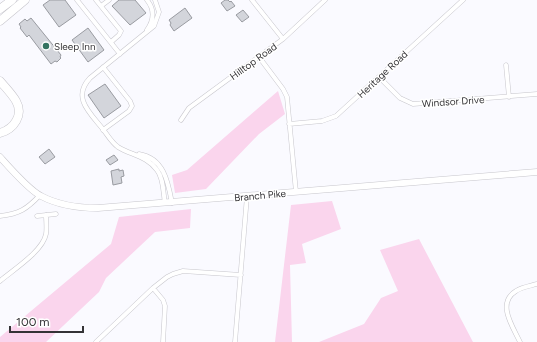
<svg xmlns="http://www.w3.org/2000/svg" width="537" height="342" font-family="Figtree,sans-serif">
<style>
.green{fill:#fad5ed}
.building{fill:#d3d5db;stroke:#999ba1}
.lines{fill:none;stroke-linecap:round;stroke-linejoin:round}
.street-casing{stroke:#c7c6cc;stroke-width:5}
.secondary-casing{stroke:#c7c6cc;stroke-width:7}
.highway-casing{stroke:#c7c6cc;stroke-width:9}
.street{stroke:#fff;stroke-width:4}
.secondary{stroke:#fff;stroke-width:6}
.highway{stroke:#fff;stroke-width:8}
.poi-dot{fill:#347360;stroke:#fff;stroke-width:1.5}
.labels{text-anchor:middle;stroke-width:3;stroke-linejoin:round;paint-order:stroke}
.poi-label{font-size:10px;fill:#343336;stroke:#fff;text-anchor:start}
.street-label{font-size:10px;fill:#343336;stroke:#fff}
</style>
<rect width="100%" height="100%" fill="#fafaff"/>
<path class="green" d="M278,91L285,114L259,134L206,189L175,193L172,175L187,170Z
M332,201L341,229L302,244L306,263L290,265L292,342H275L291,205Z
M191,209L190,228L155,232L106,278L99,292L46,342H0V337L111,244L119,217Z
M419,239L473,342H319L364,324L381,298L398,291L380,250Z"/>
<path class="building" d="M50,0H65L76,15L59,27L43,5Z
M119,0H135L146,13L130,25L112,6Z
M225,0H228L230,2L231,1L235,6L227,11L221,3Z
M185,8L192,18L174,31L170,25L171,23L169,20Z
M243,10L249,17L242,22L236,15Z
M31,18L61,55L60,57L61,58L57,62L55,61L51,64L29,35L27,37L20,28L21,27L19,24L25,19L27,21Z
M88,28L104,50L88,62L72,40Z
M105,84L121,106L104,118L88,95Z
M49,149L55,157L45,164L39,157Z
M114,155L118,160L110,165L106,160Z
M119,169V171L123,170L124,176L121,177L122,183L113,185L111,171Z"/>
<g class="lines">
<defs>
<path id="street" d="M77,0L120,54
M96,0L121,31L119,35L111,42
M155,0L159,12L154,26L90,78C72,97 89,112 102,128C107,134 111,142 118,147C131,155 147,156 157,170C164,179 163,193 165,203
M252,0L283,39
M101,6L109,0
M147,30C154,20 155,10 147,0
M259,57L283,89L287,97L296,192
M506,65L509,97
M379,77L400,98L413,104L537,94
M181,120L189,108L283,39L325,0
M289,124L322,121L336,116L463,0
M103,130L129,111L132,106L130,101L103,67
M139,154C164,158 168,182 172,203
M0,216C19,214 27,209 40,195
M37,216L56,214
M0,281C13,270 43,251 46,234C47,228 46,221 46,215
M153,288L163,300L165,306L163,342
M96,342L153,288L167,277L173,274L183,271L241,275
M235,342L247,196
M520,342C513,327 496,303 516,291C522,287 530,286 537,284"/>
<path id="secondary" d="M0,157C9,167 29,190 41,196C58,205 79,208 98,208L537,172"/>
<path id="highway" d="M0,9L12,0
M0,21L25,0
M0,81C5,87 12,94 16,101C24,115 14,129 0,133"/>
</defs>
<use href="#street" class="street-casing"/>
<use href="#secondary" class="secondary-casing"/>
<use href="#highway" class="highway-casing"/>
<use href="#street" class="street"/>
<use href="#secondary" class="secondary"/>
<use href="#highway" class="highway"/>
</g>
<circle class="poi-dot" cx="46" cy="46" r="4"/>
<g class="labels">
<g class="poi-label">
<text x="54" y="50">Sleep Inn</text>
</g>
<g class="street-label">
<text transform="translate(253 61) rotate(-36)" y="4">Hilltop Road</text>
<text transform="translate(382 74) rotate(-43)" y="4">Heritage Road</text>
<text transform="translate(453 101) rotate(-4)" y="4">Windsor Drive</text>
<text transform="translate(260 195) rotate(-5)" y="4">Branch Pike</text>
</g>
</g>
<path d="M10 326v6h73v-6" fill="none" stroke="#343336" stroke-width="2"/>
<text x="16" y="326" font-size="12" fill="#343336" stroke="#ffffff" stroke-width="3" paint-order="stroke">100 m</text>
</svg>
